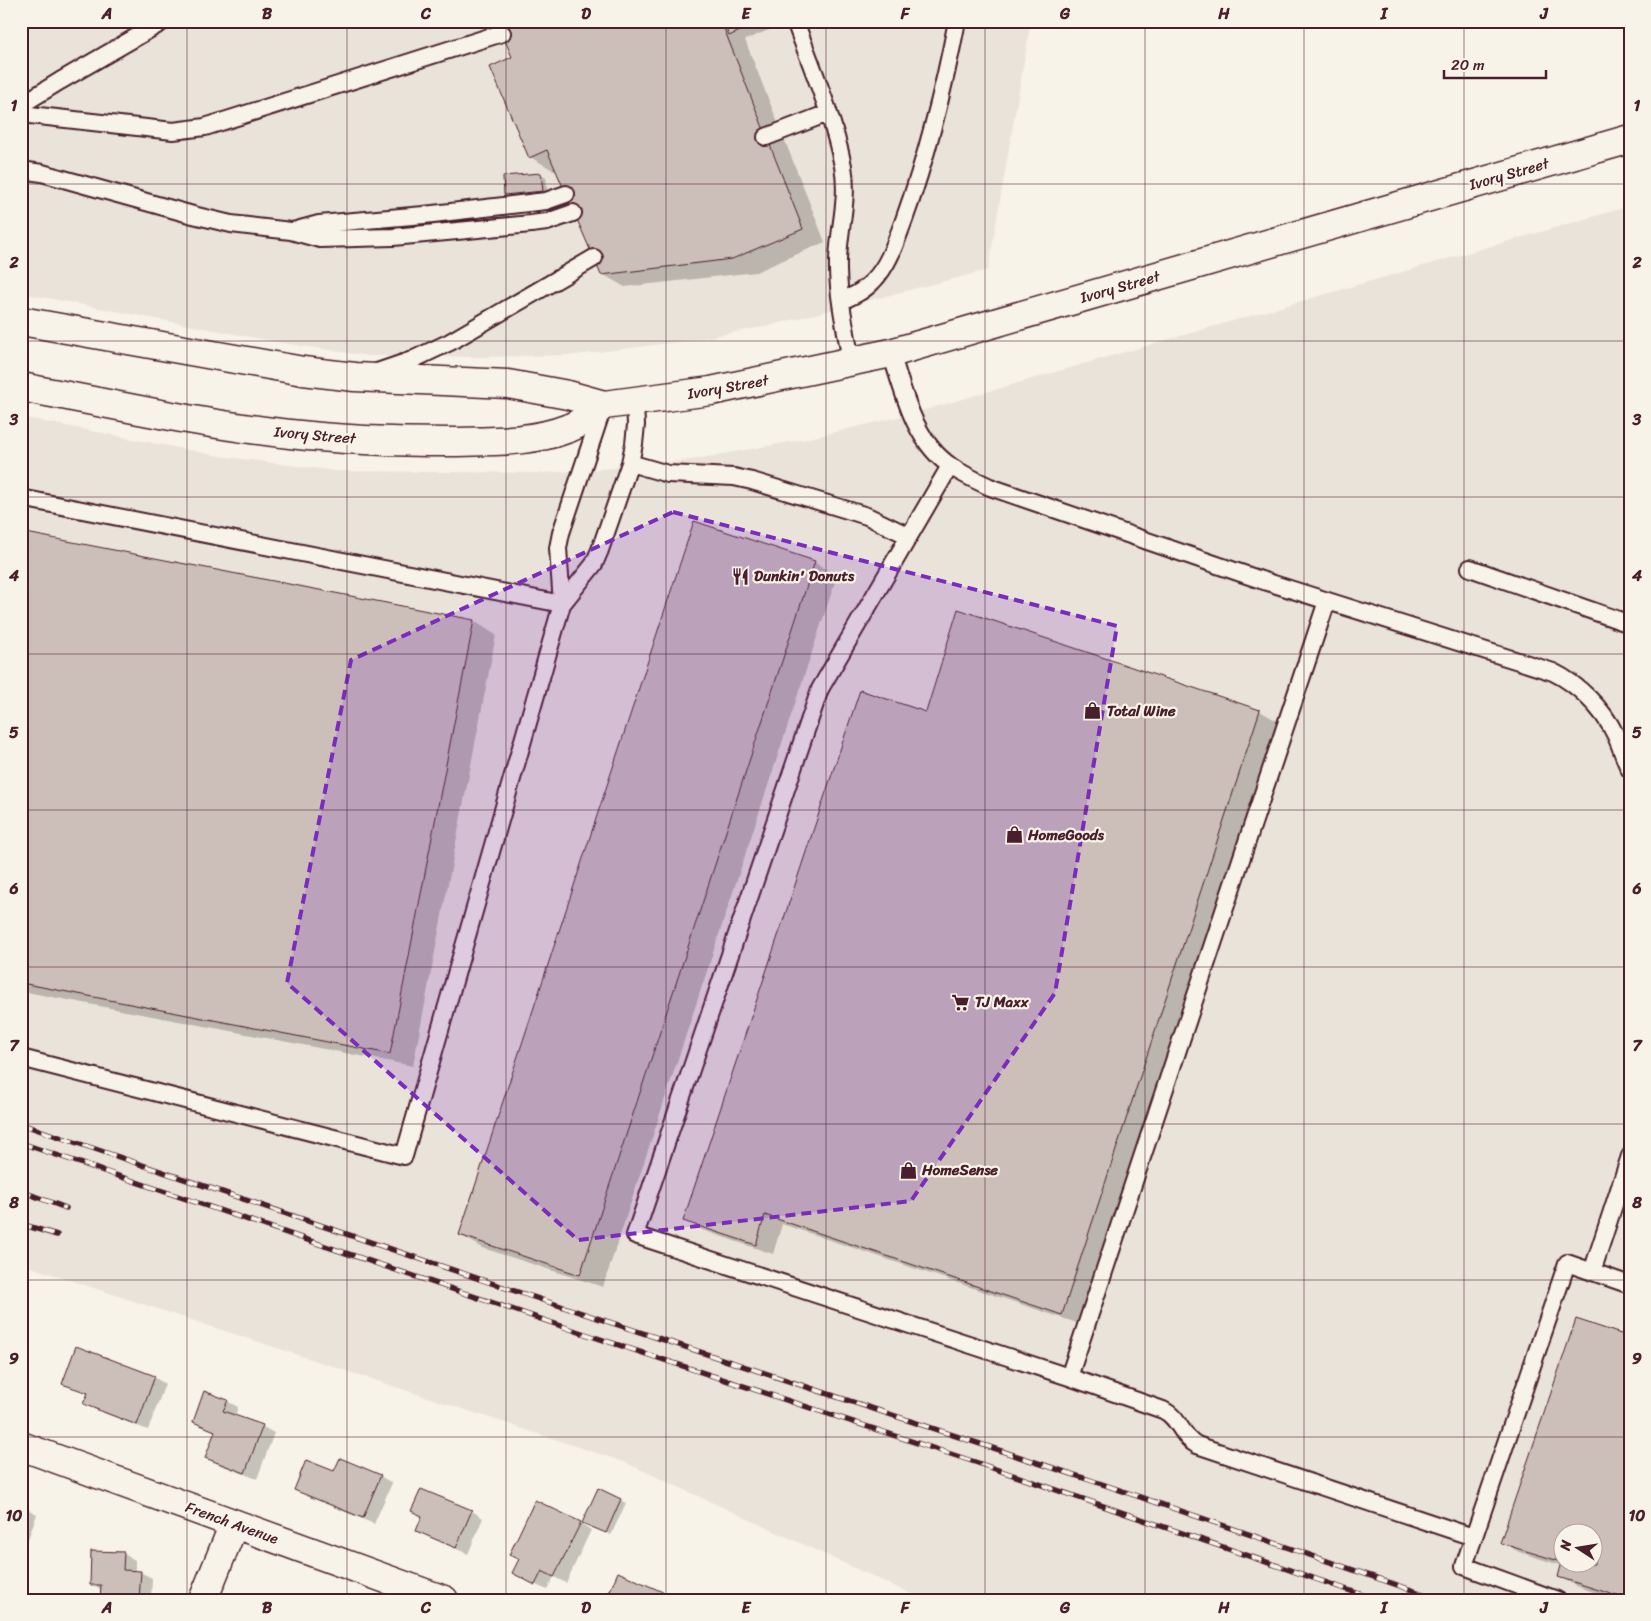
<svg xmlns="http://www.w3.org/2000/svg" width="1651" height="1621" font-family="Sriracha,sans-serif">
<style>
.built{fill:#eae3da;fill-rule:evenodd}
.shadow{fill:#0003;fill-rule:evenodd}
.building{fill:#ccbfb9;stroke:#4a1f2b;fill-rule:evenodd}
.lines{fill:none;stroke-linecap:round;stroke-linejoin:round}
.lane-casing{stroke:#4a1f2b;stroke-width:20}
.street-casing{stroke:#4a1f2b;stroke-width:31}
.secondary-casing{stroke:#4a1f2b;stroke-width:31}
.lane{stroke:#f7f3e8;stroke-width:16}
.street{stroke:#f7f3e8;stroke-width:28}
.secondary{stroke:#f7f3e8;stroke-width:28}
.rail-casing{stroke:#4a1f2b;stroke-width:5.5}
.rail{stroke:#f7f3e8;stroke-width:4;stroke-dasharray:11;stroke-linecap:butt}
.marked{fill:#7b2cbf;fill-opacity:0.2;stroke:#7b2cbf;stroke-width:4;stroke-dasharray:10 6;stroke-linejoin:round}
.grid{fill:none;stroke:#4a1f2b;stroke-width:1;stroke-opacity:0.55}
.labels{text-anchor:middle;stroke-width:4.5;stroke-linejoin:round;paint-order:stroke}
.street-label{font-size:15px;fill:#4a1f2b;stroke:#f7f3e8}
.poi-label{font-size:15px;font-weight:bold;fill:#4a1f2b;stroke:#f7f3e8;text-anchor:start}
.neatline{fill:none;stroke:#4a1f2b;stroke-width:2}
.grid-label{font-size:16px;text-anchor:middle;font-weight:bold;fill:#4a1f2b}
</style>
<rect width="100%" height="100%" fill="#f7f3e8"/>
<filter id="ink" filterUnits="userSpaceOnUse"><feTurbulence type="fractalNoise" baseFrequency=".02" numOctaves="2"/><feDisplacementMap in="SourceGraphic" scale="10" xChannelSelector="R" yChannelSelector="G"/><feConvolveMatrix kernelMatrix="1 2 1 2 8 2 1 2 1" color-interpolation-filters="sRGB"/></filter>
<g filter="url(#ink)">
<path class="built" d="M21,21H1031L988,270L768,326L693,340L575,355L484,357L369,356L276,342L21,293Z
M1630,206V1600H924L624,1462L21,1264V417L219,456L336,471L543,473L614,468L690,460L806,439L911,414ZM1564,1534H1594V1564H1564Z"/>
<path class="shadow" d="M498,21H768L771,29L745,40L825,242L756,272L625,287L602,274L556,169L553,170L530,157L514,58Z
M541,174L546,177L548,194L511,197L505,194Z
M21,534L474,621L496,635L413,1066L21,991Z
M814,562L837,576L603,1287L483,1248L460,1235Z
M959,611L1260,711L1277,721L1080,1324L782,1224L773,1254L702,1230L685,1220L926,714Z
M21,1336L25,1338L21,1348Z
M1630,1339V1600H1616L1576,1586L1559,1576L1563,1566L1519,1552L1502,1542ZM1564,1534H1594V1564H1564Z
M154,1377L165,1384L148,1430L96,1410L84,1404L88,1394L64,1383Z
M227,1401L238,1407L235,1416L263,1427L274,1433L257,1479L218,1464L206,1457L216,1432L194,1422Z
M335,1473L380,1476L392,1483L374,1524L307,1496L295,1489Z
M422,1490L472,1511L483,1518L468,1554L429,1537L417,1531L423,1517L413,1511Z
M620,1500L626,1503L611,1535L589,1525Z
M21,1506L37,1514L23,1553L21,1552Z
M580,1523L591,1530L566,1583L554,1577L547,1590L525,1580L520,1560L510,1554Z
M124,1554L135,1560V1571L140,1572L152,1578L151,1600H101L102,1590L91,1584Z"/>
<path class="building" d="M497,21H721L803,229L732,259L601,275L547,150L529,158L490,67L512,57Z
M723,21H760V22L729,36Z
M541,173L543,191L504,195L503,176Z
M694,521L815,561L580,1275L459,1235Z
M21,532L474,620L390,1054L21,983Z
M958,609L1260,710L1062,1315L765,1215L756,1245L683,1221L860,690L926,712Z
M1576,1319L1630,1337V1600L1558,1577L1562,1562L1500,1543ZM1564,1534H1594V1564H1564Z
M76,1346L155,1376L137,1425L83,1404L88,1393L62,1384Z
M204,1391L228,1400L223,1411L263,1425L245,1473L205,1458L215,1431L193,1422Z
M340,1458L381,1475L363,1518L294,1490L306,1460L334,1471Z
M598,1488L621,1499L606,1533L582,1523Z
M421,1489L472,1510L456,1548L416,1531L422,1516L411,1511Z
M535,1500L581,1522L554,1577L542,1571L535,1585L512,1573L519,1559L509,1555Z
M91,1551L124,1552L123,1570L141,1571L139,1600H100L101,1585H90Z
M618,1572L674,1597L673,1600H606Z"/>
<g class="lines">
<defs>
<path id="lane" d="M795,21C812,68 833,116 843,166C849,199 839,227 838,260C837,294 846,329 851,362
M21,105L60,81L164,21
M21,114L173,131L205,127L502,33
M766,137L828,113
M21,170L42,173L193,215L231,224L291,231L320,239L393,237L531,224L547,222L573,213
M293,231L319,224L424,215L546,201L566,194
M841,301C853,296 864,291 873,281C889,265 896,241 904,220C927,156 944,88 957,21
M891,353C904,393 914,442 952,467C964,475 977,481 990,487L1261,580L1553,672C1578,684 1603,709 1615,734C1621,746 1624,759 1630,770
M377,372L412,360L450,342L594,258
M603,407L561,533L558,548L562,604L594,564L600,550L630,463L634,444L636,425L635,402
M630,463L668,474L734,477L752,481L867,516L909,536
M950,466L820,689L635,1235L1069,1377L1163,1410C1180,1418 1181,1437 1197,1445L1473,1537
M21,498L562,604L404,1156L21,1058
M1470,568L1630,624
M1592,1272L1630,1156
M1069,1377L1327,601
M1557,1600L1464,1566L1567,1263L1630,1285"/>
<path id="street" d="M21,1446L444,1600
M203,1600L234,1524"/>
<path id="secondary" d="M21,321L303,371L355,377L508,384L568,395L604,405L711,391L891,353L1630,139
M21,387C111,404 200,424 290,434C343,440 396,442 449,442C490,441 531,443 569,428C582,423 593,414 604,405"/>
</defs>
<use href="#lane" class="lane-casing"/>
<use href="#street" class="street-casing"/>
<use href="#secondary" class="secondary-casing"/>
<use href="#lane" class="lane"/>
<use href="#street" class="street"/>
<use href="#secondary" class="secondary"/>
<defs>
<path id="rail" d="M21,1124L515,1291L1105,1485L1441,1600
M21,1143L579,1332L975,1462L1377,1600
M21,1191L66,1208
M21,1224L57,1235"/>
</defs>
<use href="#rail" class="rail-casing"/>
<use href="#rail" class="rail"/>
</g>
</g>
<path class="marked" d="M673,512L1117,626L1055,993L911,1201L578,1240L287,983L351,660Z"/>
<path class="grid" d="M187,21V1600M347,21V1600M506,21V1600M666,21V1600M826,21V1600M985,21V1600M1145,21V1600M1304,21V1600M1464,21V1600M21,184H1630M21,341H1630M21,497H1630M21,654H1630M21,810H1630M21,967H1630M21,1124H1630M21,1280H1630M21,1437H1630"/>
<defs>
<symbol id="restaurant-bare" viewBox="-9 -9 18 18"><path d="M-5-6h1v4h1v-4h1v4h1v-4h1v5L-1.5 .5V6h-2V.5L-5-1ZM5-6V6H3V1.5H1.5Q1.5-4 5-6Z" fill="#4a1f2b" stroke="#f7f3e8" stroke-width="2.5" paint-order="stroke"/></symbol>
<symbol id="shop-bare" viewBox="-9 -9 18 18"><path d="M-5-2.5h2.3a2.7 3.5 0 0 1 5.4 0H5L5.5 6h-11ZM-1.5-2.5h3a1.5 2.3 0 0 0-3 0Z" fill="#4a1f2b" stroke="#f7f3e8" stroke-width="2.5" paint-order="stroke"/></symbol>
<symbol id="supermarket-bare" viewBox="-9 -9 18 18"><path d="M-6-5.5h2.5l.6 2H6L4.5 2H-2.5L-4.4-4H-6ZM-1.5 3.2a1.3 1.3 0 1 0 .1 0ZM3 3.2a1.3 1.3 0 1 0 .1 0Z" fill="#4a1f2b" stroke="#f7f3e8" stroke-width="2.5" paint-order="stroke"/></symbol>
</defs>
<g fill-rule="evenodd">
<use href="#restaurant-bare" x="728" y="564" width="25" height="25"/>
<use href="#shop-bare" x="1080" y="698" width="25" height="25"/>
<use href="#shop-bare" x="1002" y="822" width="25" height="25"/>
<use href="#supermarket-bare" x="948" y="990" width="25" height="25"/>
<use href="#shop-bare" x="896" y="1158" width="25" height="25"/>
</g>
<g class="labels">
<g class="street-label">
<text transform="translate(1509 174) rotate(-16)" y="5">Ivory Street</text>
<text transform="translate(1120 287) rotate(-16)" y="5">Ivory Street</text>
<text transform="translate(728 387) rotate(-10)" y="5">Ivory Street</text>
<text transform="translate(315 435) rotate(5)" y="5">Ivory Street</text>
<text transform="translate(232 1523) rotate(20)" y="5">French Avenue</text>
</g>
<g class="poi-label">
<text x="754" y="581">Dunkin' Donuts</text>
<text x="1107" y="716">Total Wine</text>
<text x="1028" y="840">HomeGoods</text>
<text x="975" y="1007">TJ Maxx</text>
<text x="922" y="1175">HomeSense</text>
</g>
</g>
<rect width="1651" height="1621" fill="none" stroke="#f7f3e8" stroke-width="55"/>
<g transform="translate(1578 1548) rotate(282)"><circle r="24" fill="#f7f3e8" stroke="#b29e9c"/>
<path d="M0-4L9 19L0 12L-9 19Z" fill="#4a1f2b"/>
<text y="-8" font-size="14" font-weight="bold" text-anchor="middle" fill="#4a1f2b">N</text>
</g>
<path d="M1444 70v8h102v-8" fill="none" stroke="#4a1f2b" stroke-width="2.5"/>
<text x="1451" y="70" font-size="15" fill="#4a1f2b" stroke="#f7f3e8" stroke-width="4" paint-order="stroke">20 m</text>
<rect x="28" y="28" width="1596" height="1566" class="neatline"/>
<g class="grid-label">
<text x="107" y="19">A</text>
<text x="267" y="19">B</text>
<text x="426" y="19">C</text>
<text x="586" y="19">D</text>
<text x="746" y="19">E</text>
<text x="905" y="19">F</text>
<text x="1065" y="19">G</text>
<text x="1224" y="19">H</text>
<text x="1384" y="19">I</text>
<text x="1544" y="19">J</text>
<text x="14" y="111">1</text>
<text x="1637" y="111">1</text>
<text x="14" y="268">2</text>
<text x="1637" y="268">2</text>
<text x="14" y="425">3</text>
<text x="1637" y="425">3</text>
<text x="14" y="581">4</text>
<text x="1637" y="581">4</text>
<text x="14" y="738">5</text>
<text x="1637" y="738">5</text>
<text x="14" y="894">6</text>
<text x="1637" y="894">6</text>
<text x="14" y="1051">7</text>
<text x="1637" y="1051">7</text>
<text x="14" y="1208">8</text>
<text x="1637" y="1208">8</text>
<text x="14" y="1364">9</text>
<text x="1637" y="1364">9</text>
<text x="14" y="1521">10</text>
<text x="1637" y="1521">10</text>
<text x="107" y="1613">A</text>
<text x="267" y="1613">B</text>
<text x="426" y="1613">C</text>
<text x="586" y="1613">D</text>
<text x="746" y="1613">E</text>
<text x="905" y="1613">F</text>
<text x="1065" y="1613">G</text>
<text x="1224" y="1613">H</text>
<text x="1384" y="1613">I</text>
<text x="1544" y="1613">J</text>
</g>
</svg>
